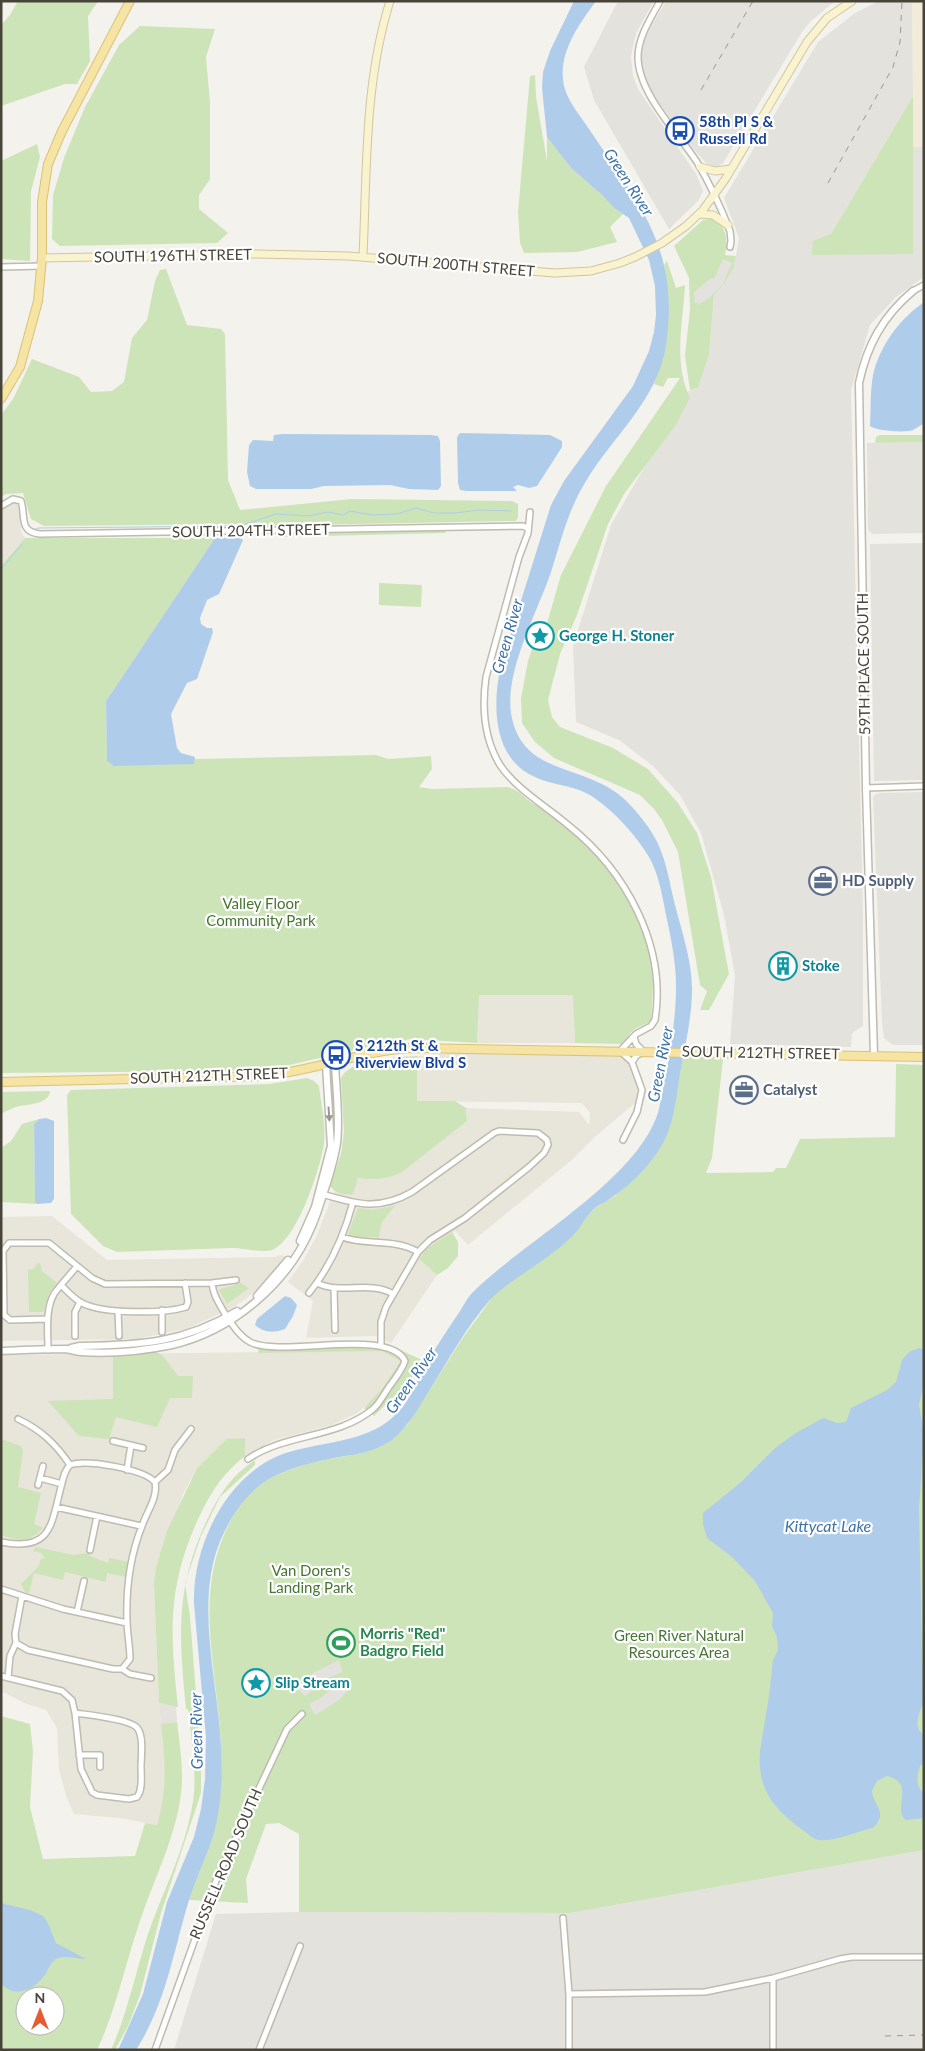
<svg xmlns="http://www.w3.org/2000/svg" width="925" height="2051" font-family="Lato,sans-serif">
<style>
.residential{fill:#e8e5da}
.commercial{fill:#f3ebda}
.industrial{fill:#e4e2dd}
.green{fill:#cde4b9;fill-rule:evenodd}
.parking{fill:#e4e2df}
.water{fill:#afcdea}
.lines{fill:none;stroke-linecap:round;stroke-linejoin:round}
.stream{stroke:#afcdea;stroke-width:1}
.minor-casing{stroke:#bfbbaf;stroke-width:8}
.tertiary-casing{stroke:#bfbbaf;stroke-width:9}
.secondary-casing{stroke:#cfc7a0;stroke-width:9}
.primary-casing{stroke:#d9c375;stroke-width:10}
.minor{stroke:#fff;stroke-width:5}
.tertiary{stroke:#fff;stroke-width:6}
.secondary{stroke:#faf3d0;stroke-width:7}
.primary{stroke:#f5e4a4;stroke-width:8}
.rail{stroke:#999;stroke-width:1;stroke-dasharray:6 6;stroke-linecap:butt}
.oneway{fill:#9a9893}
.labels{text-anchor:middle;stroke-width:4.5;stroke-linejoin:round;paint-order:stroke}
.transit-label{font-size:15px;font-weight:bold;fill:#164399;stroke:#fff;text-anchor:start}
.street-label{font-size:15px;fill:#48443a;stroke:#fff}
.culture-label{font-size:15px;font-weight:bold;fill:#0d838f;stroke:#fff;text-anchor:start}
.service-label{font-size:15px;font-weight:bold;fill:#4e5e75;stroke:#fff;text-anchor:start}
.park-label{font-size:15px;fill:#467532;stroke:#fff}
.leisure-label{font-size:15px;font-weight:bold;fill:#27864d;stroke:#fff;text-anchor:start}
.water-label{font-size:16px;font-style:italic;fill:#3d73aa;stroke:#fff}
</style>
<rect width="100%" height="100%" fill="#f4f2ec"/>
<path class="residential" d="M12,501L20,504L21,532L25,538L1,566V509Z
M478,995H574L575,1043H477Z
M457,1053L619,1056L628,1061L638,1089L635,1103L596,1136L573,1159L468,1245L455,1231L426,1249L419,1259L437,1275L391,1343L375,1336L306,1338L313,1301L288,1282L304,1259L317,1235L334,1191L348,1195L358,1178L374,1180L384,1178L467,1121L466,1108L579,1112L589,1125L590,1113L582,1103L417,1101V1056Z
M52,1216L107,1260L275,1257L282,1255L285,1257L265,1282L247,1298L232,1308L186,1329L135,1339L1,1341V1217Z
M381,1351L402,1361L374,1399L357,1413L332,1425L274,1440L245,1456V1438L226,1439L197,1468L183,1494L154,1584L159,1702L166,1775L164,1799L157,1825L120,1818L74,1814L67,1799L59,1770L57,1728L46,1710L24,1703L1,1691V1355Z"/>
<path class="commercial" d="M912,1H924V147H913Z"/>
<path class="industrial" d="M618,1H654L637,31L634,41L631,57L633,76L638,89L696,174L703,191L698,201L669,229L594,100L584,67Z
M666,1H835L811,21L802,32L723,163L717,167L708,165L688,143L649,89L643,73L641,60L644,42L649,30Z
M879,1H912L913,96L831,234L913,254V147H924V277L896,297L870,325L851,390L863,913V1026L852,1033L851,1047L730,1044L735,976L724,915L701,833L680,795L653,766L619,740L576,722L573,646L611,525L688,391L698,388L709,355L714,295L724,284L734,267L739,238L724,198L818,42L855,13Z
M924,442V533L872,534L868,530L867,443Z
M924,543V780L874,781L870,544Z
M924,792V1045H893L884,1038L882,1023L873,797L877,793Z
M159,1703L176,1706L177,1722L161,1724Z
M924,1850V2050H174L216,1914L299,1912L570,1913Z"/>
<path class="green" d="M18,1H98L88,16L90,61L77,84H65L1,106V25L10,15Z
M140,26L215,29L206,57L210,103V179L199,195V209L228,233L217,243L60,246L52,239L53,195L64,158L85,107L119,45Z
M535,75L536,97L547,161V137L571,168L602,195L614,208L623,214L610,227L617,242L577,252L524,253L520,243L518,212L530,76Z
M913,96V254L812,255L813,241L831,234Z
M37,144L40,157L31,191L30,261L1,259V161Z
M711,219C727,224 728,240 725,255L736,256L734,267L724,284L714,295L709,355L698,388L690,390L685,356L690,309L689,278L674,246L703,220Z
M667,261L676,288L685,285C683,324 673,362 690,398L675,426L624,494L608,524L577,615L560,654L548,700L552,717L560,727L613,748L648,769L678,803L697,833L711,877L729,974L709,1010H700L707,991L700,985L678,852L662,820L654,809L640,795L554,758L535,742L522,723L521,698L528,661L539,629L546,627L561,575L606,486L680,378H668L663,387L654,384C670,342 670,308 664,265Z
M166,269L187,325L221,329L225,334L228,480L240,510L352,499L512,501L518,504V517L516,521L256,526L242,524L44,526L31,519L23,493L6,494L1,497V415L13,399L32,359L79,377L91,392L112,391L124,382L132,338L147,320L155,281L160,270Z
M880,435H924V442L875,443L876,437Z
M438,530H444L446,533L283,537L291,534Z
M25,538H215L106,701L107,761L376,755L388,759L431,756L432,769L419,787L433,789L506,787C521,789 525,801 538,806C586,827 642,905 651,957C655,977 652,1000 651,1021L635,1029L630,1033L624,1044L575,1043L573,995H479L477,1043L411,1039L362,1048L277,1068L223,1071L1,1073V566Z
M379,583L422,585L421,607L379,605Z
M417,1056V1101H455L466,1108L467,1121L402,1172C387,1179 374,1181 358,1178L353,1194C345,1196 335,1193 331,1187V1183L341,1154L344,1132L341,1079C347,1059 398,1057 417,1056Z
M683,1057L723,1059L712,1158L706,1173L773,1172L776,1168H786L800,1139L895,1137L896,1064L924,1065V1850L570,1913L299,1912V1834L279,1823L266,1824L246,1879L248,1903L189,1900C195,1880 204,1862 211,1843C217,1821 220,1799 221,1776C226,1692 188,1606 228,1526C233,1516 238,1506 246,1497C271,1471 307,1463 342,1457C357,1454 371,1452 385,1444C394,1439 401,1432 408,1424L462,1339L494,1295L508,1282L536,1265L573,1235L589,1214L598,1206L615,1196L650,1162L660,1147L669,1129Z
M307,1078L314,1081L319,1086C321,1104 326,1125 324,1143C321,1167 297,1241 272,1250C263,1253 242,1248 231,1248C193,1249 155,1251 117,1252L103,1246L71,1214L67,1095L71,1090L269,1084Z
M50,1091C49,1105 26,1104 16,1107C11,1109 6,1111 1,1114V1092Z
M39,1119L34,1124L35,1202L37,1204L1,1202V1148L11,1141L22,1124Z
M395,1206L382,1222L378,1239L376,1237H350L348,1234L358,1208L371,1210Z
M452,1232L458,1242V1256L448,1268L437,1275L419,1259L426,1249Z
M38,1263H40L42,1271L57,1283L49,1293L43,1312H29L28,1270L33,1269Z
M239,1282L249,1288L227,1304L219,1290C226,1286 234,1287 239,1282Z
M381,1341L422,1360L409,1382L374,1416L364,1408L381,1390L401,1361L381,1351L258,1353L259,1347L381,1345Z
M156,1352L162,1355L178,1376H193L192,1398H170L157,1427L116,1417L109,1439L79,1436L48,1401L113,1399V1353Z
M245,1438V1456C223,1473 211,1492 199,1517C167,1587 170,1632 178,1707L159,1703L154,1584L156,1568L167,1531L197,1468L226,1439Z
M1,1439L21,1446L23,1451L18,1487L41,1493L34,1524L43,1528C28,1543 21,1542 1,1535Z
M255,1460V1465L220,1497L201,1536L185,1583L190,1616L201,1759V1793L161,1913L140,1995L128,2026L115,2050H111C127,2014 135,1975 147,1937C163,1890 189,1843 194,1793C196,1765 191,1737 188,1709H186C179,1637 175,1589 206,1522C218,1496 231,1476 255,1460Z
M36,1547L73,1555L89,1553L92,1557L108,1563L109,1558L129,1562L126,1577L107,1573L106,1582L65,1572L63,1580L34,1573L29,1593L25,1592L21,1584L38,1567L41,1559L45,1558L41,1553L33,1551Z
M1,1716L30,1724L33,1751L30,1807L43,1859L135,1856L145,1823L157,1825C168,1787 165,1762 161,1724L177,1722C180,1746 184,1771 181,1794C175,1840 153,1881 139,1924C125,1965 116,2010 97,2050H1ZM25,1996H55V2026H25Z"/>
<path class="parking" d="M723,259L732,263L723,284L709,298L698,305L697,302L695,303L694,292L711,278L714,279Z
M339,1660L342,1672L330,1677L305,1696L297,1688L313,1673Z
M342,1679L352,1686L339,1700L315,1715L309,1704L322,1697Z"/>
<path class="water" d="M574,1H596C580,23 560,50 563,79C564,98 581,116 591,132C640,205 680,250 666,345C658,400 613,436 586,481C568,510 561,541 551,572C537,613 505,670 511,713C521,776 582,763 622,797C636,810 651,828 659,846C667,864 670,885 675,905C682,932 692,961 692,989C692,1018 685,1046 680,1074C676,1098 674,1124 662,1145C650,1165 631,1185 611,1198C596,1209 605,1199 591,1212C585,1218 582,1225 577,1231C567,1243 551,1254 539,1263C522,1275 505,1284 490,1300C466,1327 448,1361 429,1391C418,1409 408,1427 392,1440C375,1452 354,1455 334,1458C275,1470 247,1482 221,1539C194,1602 218,1680 221,1746C223,1778 221,1812 211,1843C204,1862 195,1881 189,1900C173,1953 166,2003 136,2050H118L143,1994L167,1902L194,1837L201,1809L205,1779L206,1737L194,1604C192,1545 228,1470 289,1452C322,1442 365,1442 392,1418C408,1405 413,1389 422,1371C432,1353 444,1335 456,1317C462,1309 466,1299 473,1292C523,1242 641,1178 659,1109C667,1069 676,1027 676,986C676,962 671,938 666,915C662,895 659,875 649,857C637,836 608,804 586,793C570,785 552,785 535,777C491,758 492,701 502,661L551,505L564,481L633,386L649,351L654,332L656,315L655,286L649,260L629,218L614,208L602,195L571,168L547,137L542,88L543,72L550,51Z
M924,302V424C920,425 917,428 913,430C906,433 876,431 870,426C871,409 870,392 873,375C880,345 899,320 924,302Z
M460,433L550,435L562,441V447L537,486L529,488L518,485L513,487L517,491H466L460,490L458,483L457,437Z
M282,434L431,435L438,436L440,441L441,486L438,490L409,489L390,485L324,486L311,489H256L250,486L247,472L249,445L253,440L273,441L274,435Z
M215,538H241L243,540L219,594L207,600L200,618L201,624L207,628H212L213,632L197,679L187,683L171,714L177,748L181,753L195,757L194,764L114,766L107,761L106,701Z
M46,1118L54,1121V1199L51,1203L37,1204L35,1202L34,1124L39,1119Z
M285,1296L291,1298L297,1305L293,1316L285,1329C274,1333 264,1333 255,1325L257,1319Z
M919,1348L924,1350V1384L919,1404L924,1435L919,1508L923,1700C921,1713 911,1726 924,1735V1763L920,1766C917,1775 915,1787 924,1793V1818L906,1820C891,1809 917,1784 887,1776L877,1781L872,1791C873,1806 889,1812 873,1828C858,1831 834,1842 820,1840C813,1840 809,1834 804,1831C774,1809 757,1790 760,1751L769,1696L773,1660L778,1650L777,1637L772,1626L773,1613L755,1581L732,1557L707,1538L703,1524V1513L740,1483L774,1449L794,1434L823,1418L837,1423L846,1422L851,1408L887,1390L896,1382L902,1360L909,1352Z
M1,1903L30,1910L43,1916L48,1923L56,1943L86,1959C77,1959 67,1955 58,1958C50,1961 49,1970 44,1976C34,1990 13,1999 1,1983Z"/>
<g class="lines">
<path class="stream" d="M34,530L38,528L240,526L276,514L308,516L328,512L343,515L350,511L372,515L397,514L416,508L434,513H455L479,510L511,511
M1,569L22,544
M924,1346V1345"/>
<defs>
<path id="minor" d="M660,1C651,18 638,37 638,57C638,93 678,133 697,162C710,184 721,208 730,231L731,241L730,247
M1,267L42,266
M913,291L924,285
M1,506L13,499L21,501C26,515 18,532 40,534L523,526L527,528
M530,512L528,533L519,557L486,677C482,706 484,739 500,765C516,789 546,806 568,825C626,871 667,946 655,1020L651,1026L636,1034L620,1051L632,1062L642,1090L637,1112L623,1140
M866,788L924,786
M632,1062L637,1055L644,1052L636,1044L634,1037
M322,1194C356,1204 379,1211 412,1192L494,1133L499,1131L538,1133L547,1140L548,1145L544,1153L529,1167L465,1218L430,1240L418,1252L386,1307L381,1322V1346
M342,1237C367,1246 394,1238 418,1252
M212,1283C213,1295 219,1303 225,1314C232,1324 239,1336 250,1342C280,1358 389,1327 405,1361C402,1370 395,1379 389,1387C384,1394 380,1403 373,1409C337,1439 286,1433 248,1459
M317,1283C341,1295 370,1280 393,1294
M61,1285C68,1292 74,1299 82,1303C103,1314 163,1314 186,1307L188,1302L185,1283
M334,1288L335,1330
M309,1293C331,1266 344,1236 353,1202
M162,1310V1332
M118,1311L119,1336
M48,1319L10,1320L4,1315L3,1251L9,1243H49L92,1278L105,1284L212,1283L236,1280
M75,1336V1312L80,1302
M48,1350C48,1332 45,1310 54,1294C61,1284 70,1275 77,1266
M18,1419C41,1430 56,1444 70,1465C87,1459 143,1469 155,1482
M113,1441L143,1448
M127,1470L131,1445
M40,1478L62,1484
M38,1485L43,1466
M56,1507L141,1526
M1,1542C51,1552 51,1526 61,1487C63,1479 64,1471 70,1465
M90,1550L97,1516
M1,1589L63,1609L127,1623
M77,1612L84,1581
M16,1643L28,1650L113,1669H122L130,1674L151,1678
M122,1669L130,1659C130,1646 127,1633 127,1620C126,1588 130,1556 142,1526C147,1511 158,1498 155,1482L168,1470L175,1450L191,1429
M1,1676L62,1691L72,1700L75,1713C88,1715 132,1719 138,1729C144,1738 141,1756 141,1767C141,1776 143,1790 137,1797L129,1799L97,1795L92,1792L81,1769L75,1713
M8,1678L10,1656L16,1643L15,1634L22,1596
M79,1755H100V1767
M563,1918L569,1994V2050
M569,1994L705,1992L773,1978L840,1959L852,1957H924
M155,2050L217,1878L287,1729L302,1714
M259,2050L300,1946
M773,2050V1978"/>
<path id="tertiary" d="M874,1055L866,788L859,383C867,345 883,316 913,291
M300,1241L315,1207L331,1146L326,1065
M257,1296L288,1260
M71,1348L80,1346C141,1345 183,1343 237,1311
M1,1351C23,1350 44,1349 66,1349C71,1350 76,1352 81,1352C110,1354 143,1351 172,1345C232,1331 288,1284 312,1226C318,1213 322,1197 327,1183C331,1170 335,1156 337,1143C340,1117 336,1089 335,1063"/>
<path id="secondary" d="M700,167L715,171L731,169
M699,214L713,215L728,225
M363,256C367,171 364,84 390,1
M42,258L256,254L348,256L555,273L591,271L620,263L635,257L662,243L686,226L703,210L726,178L807,42L827,18L852,1"/>
<path id="primary" d="M1,399L20,367L38,301L42,258V202L48,164L62,131L130,1
M1,1082L264,1076C314,1071 361,1051 410,1048L924,1057"/>
</defs>
<use href="#minor" class="minor-casing"/>
<use href="#tertiary" class="tertiary-casing"/>
<use href="#secondary" class="secondary-casing"/>
<use href="#primary" class="primary-casing"/>
<use href="#minor" class="minor"/>
<use href="#tertiary" class="tertiary"/>
<use href="#secondary" class="secondary"/>
<use href="#primary" class="primary"/>
<path class="rail" d="M701,90L753,1
M828,183L893,67L900,42L902,1
M885,2036L924,2035"/>
</g>
<defs><path id="oneway-solid" d="M-6-.8H1V-3.2L6.5 0L1 3.2V.8H-6Z" transform="scale(1.25)"/></defs>
<use class="oneway" href="#oneway-solid" transform="translate(329 1114) rotate(86)"/>
<defs>
<symbol id="bus-ring" viewBox="-11 -11 22 22"><circle r="9.5" fill="#fff" stroke="#1a4fb4" stroke-width="1.5"/><path d="M-5-6H5V4H4V6H2V4H-2V6H-4V4H-5ZM-3.5-4V0h7V-4ZM-3.5 1.2v1.5H-2V1.2ZM2 1.2v1.5H3.5V1.2Z" fill="#1a4fb4"/></symbol>
<symbol id="sight-ring" viewBox="-11 -11 22 22"><circle r="9.5" fill="#fff" stroke="#0f9aa8" stroke-width="1.5"/><path d="M0-6L1.8-2.2L6-1.7L2.9 1.2L3.7 5.4L0 3.3L-3.7 5.4L-2.9 1.2L-6-1.7L-1.8-2.2Z" fill="#0f9aa8"/></symbol>
<symbol id="office-ring" viewBox="-11 -11 22 22"><circle r="9.5" fill="#fff" stroke="#5c6f8a" stroke-width="1.5"/><path d="M-6-3h4V-5.5h4V-3h4V5H-6ZM-1-4.5V-3h2v-1.5ZM-6 0V1H6V0Z" fill="#5c6f8a"/></symbol>
<symbol id="building-ring" viewBox="-11 -11 22 22"><circle r="9.5" fill="#fff" stroke="#0f9aa8" stroke-width="1.5"/><path d="M-4-6H4V6H1V3H-1V6H-4ZM-2.5-4.3h1.7v1.8h-1.7ZM.8-4.3h1.7v1.8H.8ZM-2.5-1h1.7V.8h-1.7ZM.8-1h1.7V.8H.8Z" fill="#0f9aa8"/></symbol>
<symbol id="stadium-ring" viewBox="-11 -11 22 22"><circle r="9.5" fill="#fff" stroke="#2e9e5b" stroke-width="1.5"/><path d="M0-5a6.5 5 0 1 0 0 10a6.5 5 0 1 0 0-10ZM-3.5-1.8h7v3.6h-7Z" fill="#2e9e5b"/></symbol>
</defs>
<g fill-rule="evenodd">
<use href="#bus-ring" x="664" y="115" width="32" height="32"/>
<use href="#sight-ring" x="524" y="620" width="32" height="32"/>
<use href="#office-ring" x="807" y="865" width="32" height="32"/>
<use href="#building-ring" x="767" y="950" width="32" height="32"/>
<use href="#bus-ring" x="320" y="1039" width="32" height="32"/>
<use href="#office-ring" x="728" y="1074" width="32" height="32"/>
<use href="#stadium-ring" x="325" y="1627" width="32" height="32"/>
<use href="#sight-ring" x="240" y="1667" width="32" height="32"/>
</g>
<g class="labels">
<g class="transit-label">
<text x="699" y="127">58th Pl S &amp;<tspan x="699" dy="17">Russell Rd</tspan></text>
<text x="355" y="1051">S 212th St &amp;<tspan x="355" dy="17">Riverview Blvd S</tspan></text>
</g>
<g class="street-label">
<text transform="translate(173 256) rotate(-1)" y="5">SOUTH 196TH STREET</text>
<text transform="translate(456 265) rotate(5)" y="5">SOUTH 200TH STREET</text>
<text transform="translate(251 531) rotate(-1)" y="5">SOUTH 204TH STREET</text>
<text transform="translate(864 664) rotate(-91)" y="5">59TH PLACE SOUTH</text>
<text transform="translate(761 1053) rotate(1)" y="5">SOUTH 212TH STREET</text>
<text transform="translate(209 1076) rotate(-2)" y="5">SOUTH 212TH STREET</text>
<text transform="translate(226 1864) rotate(-67)" y="5">RUSSELL ROAD SOUTH</text>
</g>
<g class="culture-label">
<text x="559" y="641">George H. Stoner</text>
<text x="802" y="971">Stoke</text>
<text x="275" y="1688">Slip Stream</text>
</g>
<g class="service-label">
<text x="842" y="886">HD Supply</text>
<text x="763" y="1095">Catalyst</text>
</g>
<g class="park-label">
<text x="261" y="909">Valley Floor<tspan x="261" dy="17">Community Park</tspan></text>
<text x="311" y="1576">Van Doren's<tspan x="311" dy="17">Landing Park</tspan></text>
<text x="679" y="1641">Green River Natural<tspan x="679" dy="17">Resources Area</tspan></text>
</g>
<g class="leisure-label">
<text x="360" y="1639">Morris "Red"<tspan x="360" dy="17">Badgro Field</tspan></text>
</g>
<g class="water-label">
<text transform="translate(629 182) rotate(57)" y="6">Green River</text>
<text transform="translate(507 636) rotate(-74)" y="6">Green River</text>
<text transform="translate(660 1064) rotate(-79)" y="6">Green River</text>
<text transform="translate(411 1380) rotate(-55)" y="6">Green River</text>
<text x="828" y="1532">Kittycat Lake</text>
<text transform="translate(196 1731) rotate(-91)" y="6">Green River</text>
</g>
</g>
<rect width="925" height="2051" fill="none" stroke="#48443a" stroke-width="5"/>
<g transform="translate(40 2011)"><circle r="24" fill="#ffffff" stroke="#b6b4b0"/>
<path d="M0-4L9 19L0 12L-9 19Z" fill="#e55c32"/>
<text y="-8" font-size="14" font-weight="bold" text-anchor="middle" fill="#48443a">N</text>
</g>
</svg>
